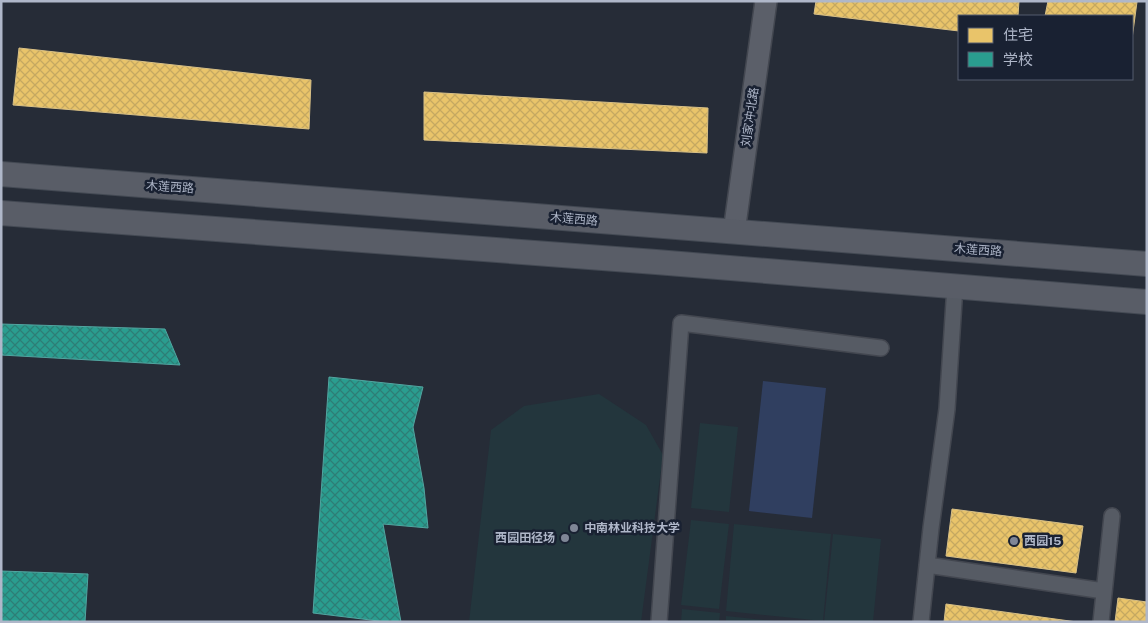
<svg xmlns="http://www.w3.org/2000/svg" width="1148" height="623" font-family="'Public Sans','Noto Sans SC',sans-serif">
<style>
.green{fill:#23363d}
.water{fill:#303f60}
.homes{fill:url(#homes-cross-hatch);stroke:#d8c086}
.schools{fill:url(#schools-cross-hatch);stroke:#52a5a0}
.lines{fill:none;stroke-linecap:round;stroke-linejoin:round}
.street-casing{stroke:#434750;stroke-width:18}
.secondary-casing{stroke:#434750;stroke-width:24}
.primary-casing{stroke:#434953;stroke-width:26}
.street{stroke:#565b64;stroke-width:15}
.secondary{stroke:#5b5f69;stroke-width:21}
.primary{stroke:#595d67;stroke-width:24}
.poi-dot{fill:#7f8696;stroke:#192132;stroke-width:2}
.labels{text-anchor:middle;stroke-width:5;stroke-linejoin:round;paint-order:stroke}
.street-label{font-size:12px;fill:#afb7c9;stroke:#192132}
.poi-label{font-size:12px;font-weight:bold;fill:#afb7c9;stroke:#192132;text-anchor:start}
</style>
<defs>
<pattern id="homes-cross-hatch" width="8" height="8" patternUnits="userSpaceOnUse" patternTransform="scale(1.25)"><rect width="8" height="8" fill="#e9c46a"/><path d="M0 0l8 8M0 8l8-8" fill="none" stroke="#c5a861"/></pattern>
<pattern id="schools-cross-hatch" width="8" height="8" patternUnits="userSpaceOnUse" patternTransform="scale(1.25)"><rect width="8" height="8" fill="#2a9d8f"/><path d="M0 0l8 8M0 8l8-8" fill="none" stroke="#2d7e76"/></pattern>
</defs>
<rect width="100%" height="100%" fill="#262c37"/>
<path class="green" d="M599,394L646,425L663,455L641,622H469L491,430L524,406Z
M700,423L738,427L729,512L691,508Z
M691,520L729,524L719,609L681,605Z
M734,524L831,534L823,621L726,611Z
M833,534L881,539L873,622H824Z
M682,609L720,613L719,622H681Z
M726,616L775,621L780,622H726Z"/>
<path class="water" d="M763,381L826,388L812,518L749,511Z"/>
<path class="homes" d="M816,1H1019L1018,16H959V31L814,14Z
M1048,1L1137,2L1132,39V16H1045Z
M19,48L311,80L309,129L13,105Z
M424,92L708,108L707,153L424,140Z
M952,509L1083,526L1076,573L946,556Z
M1118,598L1147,602V622H1115Z
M946,604L1077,622H944Z"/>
<path class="schools" d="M1,324L165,329L180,365L1,355Z
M329,377L423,387L413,427L424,488L428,528L383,524L401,622H387L313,613Z
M1,571L88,574L85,622H1Z"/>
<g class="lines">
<defs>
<path id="street" d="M927,565L1104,591
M659,622L681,323L881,348
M921,622L931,528L947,409L955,286
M1101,622L1112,516"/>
<path id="secondary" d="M734,232L766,1"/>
<path id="primary" d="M1,174L1147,264
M1,213L656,262L1147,302"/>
</defs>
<use href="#street" class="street-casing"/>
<use href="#secondary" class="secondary-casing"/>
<use href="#primary" class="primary-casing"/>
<use href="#street" class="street"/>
<use href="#secondary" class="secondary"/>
<use href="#primary" class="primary"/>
</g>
<g class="poi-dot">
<circle cx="574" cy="528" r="5"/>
<circle cx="565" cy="538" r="5"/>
<circle cx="1014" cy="541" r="5"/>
</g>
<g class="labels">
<g class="street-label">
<text transform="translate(750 117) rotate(-82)" y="4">刘家冲北路</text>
<text transform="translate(170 187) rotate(4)" y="4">木莲西路</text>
<text transform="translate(574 219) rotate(5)" y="4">木莲西路</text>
<text transform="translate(978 250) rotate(4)" y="4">木莲西路</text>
</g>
<g class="poi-label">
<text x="584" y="532">中南林业科技大学</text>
<text x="555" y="542" text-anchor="end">西园田径场</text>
<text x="1024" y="545">西园15</text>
</g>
</g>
<rect width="1148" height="623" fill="none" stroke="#afb7c9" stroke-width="5"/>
<rect x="958" y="15" width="175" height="65" fill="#192132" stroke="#555d6e"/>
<rect x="968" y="28" width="25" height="15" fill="#e9c46a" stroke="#555d6e"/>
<text x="1003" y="40" font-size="15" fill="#afb7c9">住宅</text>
<rect x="968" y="52" width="25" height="15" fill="#2a9d8f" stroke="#555d6e"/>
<text x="1003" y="65" font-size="15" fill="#afb7c9">学校</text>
</svg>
